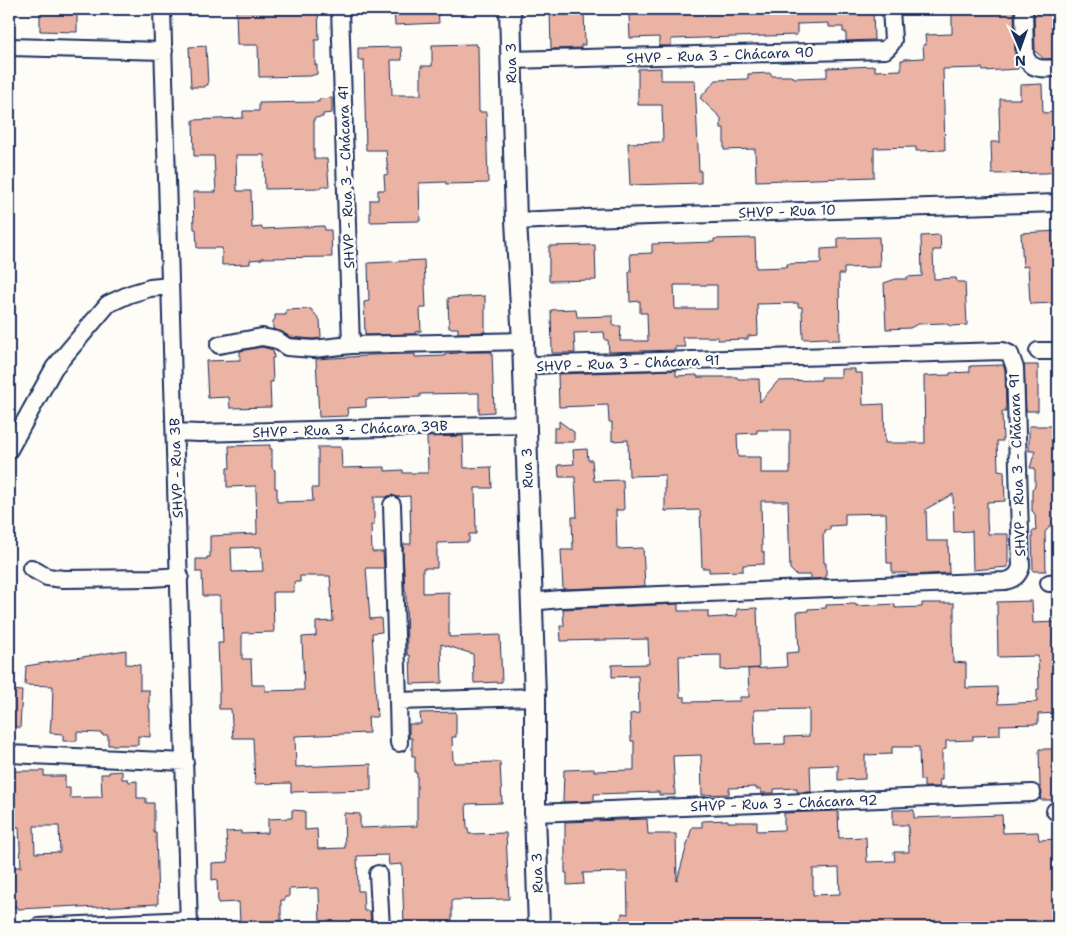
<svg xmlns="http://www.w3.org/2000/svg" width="1067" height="936" font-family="'Shantell Sans',sans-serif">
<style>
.building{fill:#ebb3a3;stroke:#1b2f5e;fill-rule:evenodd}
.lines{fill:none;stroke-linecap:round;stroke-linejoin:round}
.minor-casing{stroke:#1b2f5e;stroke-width:20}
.major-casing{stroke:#1b2f5e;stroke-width:24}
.minor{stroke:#fdfcf7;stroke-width:16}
.major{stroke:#fdfcf7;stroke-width:20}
.labels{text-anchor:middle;stroke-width:5;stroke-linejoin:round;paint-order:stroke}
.street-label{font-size:14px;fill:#1b2f5e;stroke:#fdfcf7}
</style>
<rect width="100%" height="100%" fill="#fdfcf7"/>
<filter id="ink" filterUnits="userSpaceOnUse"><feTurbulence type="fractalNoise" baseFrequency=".02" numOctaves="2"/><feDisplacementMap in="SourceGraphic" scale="10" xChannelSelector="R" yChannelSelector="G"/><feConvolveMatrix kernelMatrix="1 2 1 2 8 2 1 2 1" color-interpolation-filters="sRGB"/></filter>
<g filter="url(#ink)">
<path class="building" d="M40,9H77V32L40,31Z
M236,9H318L319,40H315V65H317V74L310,76L259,77L258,45H237Z
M394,9H438L439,23L395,25Z
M550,9H584L585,45H581V48L551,49Z
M657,9H873L874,40L846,41V32H843V27H829V23L797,24V35L671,39V46H659V37L630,38L629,15L658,14Z
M952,9H1014L1015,55L1018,63V69L983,71L982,68L943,69L945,150L916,151V147L874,148V177L756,181L755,149L724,150V128H721V118L700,98L716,80L748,79V74L771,73V76H790L795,78L827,77V68L875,66V71L901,70V60H904V59L924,58L923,45H926L925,35L952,34Z
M1034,9H1058L1057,58L1044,59L1035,51Z
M476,44V46H478L479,112H486L488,183L446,184V182L419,183L420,221L370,222V200H378V190H385L384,175L388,174L386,150H366L364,60H358V48L401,47L402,60H391L392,95H421V66H432V45Z
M206,46L208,85H205V87H191L189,47Z
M661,68V80H695L699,171H701V183L630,185L628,143L663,142L662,105H638V69Z
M1042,84L1043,113L1058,112V172L1045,173L992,174L991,142H1000L999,107H1000V99H1020V85Z
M332,98V113L323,114V117L314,118V159H327L329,186H321V188L265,189L264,155H236L237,191H251L252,228L262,227V229L324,226L325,230H331L332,257L262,258V259L250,260V264L222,265V248H197L196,229H194L193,192H216L214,156H194L193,120L243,118V111H259V103L319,102V99Z
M1058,231V289H1056V303L1030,304L1028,266L1023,267L1021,233Z
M940,235L941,250H933L934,279L956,278L957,282H965L967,325L951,326L944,323L918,324L910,328L886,329L884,283L896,279H907V277L922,276L921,236Z
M879,237L880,267L844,268V274H839L840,340H828V338L803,339L802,307H798V303L757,304L758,335L748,336V339L718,340V337H682L686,347H675V350L609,352L608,340H605L604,332L574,333L575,353H552L551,310L576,309L577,317L613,316V326H621L620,341H648L647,313H640V301L630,302L629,272H631L630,254L652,253V244L714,242V239L755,238L756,268L787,267V264L821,263V249L838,248V238ZM674,285H717V309H675Z
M595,245L596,280L549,281V246Z
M424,260L426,308H420L421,331L415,332V334L365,335L364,302L369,301L368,263Z
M485,296V332L458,333V328H449L448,298Z
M311,309L320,320L321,337L320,338L313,339L290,337L282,332L273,329V321L275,319V315H286V310Z
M262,347L273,350L274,358H272L273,382H270L271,407L230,408L229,397L208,398L206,361L240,360V351Z
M459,352H492L494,412L479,413V393L420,394V397L366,399V407L347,408L348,416L319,417L316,359L366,356V355L415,354V357L445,356V354L459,353Z
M1003,365L1005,370L1006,412H1002L1003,441H997L998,470L1004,471L1005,501L987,502V520L988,534H1008V567L973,570L972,531L954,532L953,494L926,509L927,541H948L949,573L908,575V573H892V563H887L886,513L845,514V525L830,526V530H825V534H823L824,563H826V578L811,579V575H796L790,569L788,501H761L762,552H764V564L743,565V571L709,572V568H702L700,510L665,511V475L629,476L628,440L612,441V422H609L608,405L559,407L558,374L676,370V376L697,375V377H737L738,379H759L760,402L778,381L821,380V377H841V369H855V373H862L863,405L884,404L885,443H925L924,376L950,375V373L970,372V366ZM757,430H790V473H761V457H738L737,434L757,433Z
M1024,365H1038V411H1026Z
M559,421L574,432V442H554V428H559Z
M1029,426H1058V518L1045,532L1046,571H1033L1032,531H1036L1035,514L1032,511V489L1035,486V468H1030L1035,451H1029Z
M463,436L464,468L491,467L492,488H475L476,534H469V542L437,543V568H423V593L449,592V637L500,635L502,682L474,683L473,654L441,644L442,683L411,684L410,655H407L406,591H405L403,551L404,544H411L410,496L397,497L392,495L386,497H374V525H371L372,552H383L384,568H366L370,619L381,618L382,632L372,633L377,717H368L369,733L295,736L296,767L371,764V790L291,792V783L255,784L253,738H233L231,709H219V692H220L218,643H223L222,612H220V596H203L202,572H196V559H207V557H210V536L257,534L256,486L227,487V468H230L229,446L270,445V449H272V468L275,470V488H277V502L313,501L312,488H318V447H341L342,468L385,467V471L403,470V473H428L427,437ZM261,547L263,571L232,572L231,548ZM300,576H330L333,621L316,622V636L302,637L304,690L265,691V685H252L251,659H242V633L274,632L273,592H294V582H300Z
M587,449L588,460H592L594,481L623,480L624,510H616L617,549L643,548L645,586L563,589L561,550H573L572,517H577L575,477H559L558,465L574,464L573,450Z
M1032,601L1033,623L1058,622V713L1038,714V724L1000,725V735L973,736V740L946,741V749L942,750V780H939L940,787H924V780H920L919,747H892V754L865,755V779L838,780V765L810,766L811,792H797V788L774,789V793H761V789H756V787L729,788V794L702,795L701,755L673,756L675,795H659V792L594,794V801L563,802L564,770L594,769V771L634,770V741H631L630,714L639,713L638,676L612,677V665L649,664L648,639L561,641L560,626H564L563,609L678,604V611H708V618L737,616V609L757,608L759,668L721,670V655L679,656L680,697H685V702L740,701V697H749L748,669L787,667L786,653L799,652L797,612L808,611V609L826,608V605L856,604V606L895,604V608L922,607V603H954V622H953V635H952L953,662L966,663V688L997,687L998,704L1037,702V689H1039L1038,656L998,657L997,602ZM809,709V736L785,737V744L755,745L754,710Z
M126,650V664L140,665V690H149V709H150V737L138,736V745H108V735H102V733L77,732V741H63V734L50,733L51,719H52L53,686L25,685L26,666Z
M9,690L22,691L20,728L9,724Z
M456,712V737H452L453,761H454V763L500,762L502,803L466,804L467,828H468L469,834L506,833L509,899L452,900V927H404L402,864L389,865L388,855L357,856L358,891H363L364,911H370L371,927H320L319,889H317V888L289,889V897H285V900H281V921L240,922L239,902L218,903L217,879L212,880V863L228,862L226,832L241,831V834L268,833V819L292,818V810L305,811V830L317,829L318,849L345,848L344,813L360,814V828L417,826V773H415V756H412V738H409V724H421L420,713Z
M1039,749H1058V800H1040L1042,793L1040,787Z
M9,771H44V776H65V788H70V798L102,797L101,774H109V772L122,771V779H128L129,782L137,781V798H146V803H154V833H156L158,904L79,908V906L18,909V907H10L9,867H21L19,827H9ZM34,826H59L60,852L35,853Z
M893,810H914V818L1002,815L1003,833L1038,832L1039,840L1058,839V927H869V922L851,923V921L814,922V927H788V923L759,924V927H620L622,913L628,914L627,872L583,873L584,884L567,885V873H565V822L647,819L648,834H676L677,881L692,827H702V821L728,820V822H757V831L784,830V813L838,811L839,838L866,837L867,862L895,861L894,852H909L908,825H893ZM839,868L840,894L813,895V869Z"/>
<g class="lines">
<defs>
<path id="minor" d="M162,9L189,927
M340,9L351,345
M1024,9L1025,55C1030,71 1045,69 1058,68
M9,47L164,51
M511,60L885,50C889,47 891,45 893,40L891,9
M516,221L585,218L1058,203
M219,345L262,337L277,340L287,347L313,349L351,345L523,341
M1038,351H1058
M524,366L554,364L1003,351L1010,354L1015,368L1021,567C1018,576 1014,579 1005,581L560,599L531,602
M175,432L200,433L526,424
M9,450L54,368L108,304L130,294L150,288L170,286
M392,505L398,701L535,697
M31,568L47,577L63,579L151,578L180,576
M1049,583L1058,582
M398,701L399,743
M9,754L185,762
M1055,811H1058
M535,813L1032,793
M378,874L381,927
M38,927L189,920"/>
<path id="major" d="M510,9L516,221L523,341L535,697V813L539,927"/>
</defs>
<use href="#minor" class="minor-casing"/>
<use href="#major" class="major-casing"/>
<use href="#minor" class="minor"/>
<use href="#major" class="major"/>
</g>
</g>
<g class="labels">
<g class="street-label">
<text transform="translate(720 55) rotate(-2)" y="5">SHVP - Rua 3 - Chácara 90</text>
<text transform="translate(511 63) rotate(-91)" y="5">Rua 3</text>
<text transform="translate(346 177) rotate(-92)" y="5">SHVP - Rua 3 - Chácara 41</text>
<text transform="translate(787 211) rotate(-2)" y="5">SHVP - Rua 10</text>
<text transform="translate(628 363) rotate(-2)" y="5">SHVP - Rua 3 - Chácara 91</text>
<text transform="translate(350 429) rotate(-2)" y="5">SHVP - Rua 3 - Chácara 39B</text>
<text transform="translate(1017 465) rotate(-92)" y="5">SHVP - Rua 3 - Chácara 91</text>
<text transform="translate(176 468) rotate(-92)" y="5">SHVP - Rua 3B</text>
<text transform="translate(527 468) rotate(-92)" y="5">Rua 3</text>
<text transform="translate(784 803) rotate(-2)" y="5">SHVP - Rua 3 - Chácara 92</text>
<text transform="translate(537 873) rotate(-92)" y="5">Rua 3</text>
</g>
</g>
<rect width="1067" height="936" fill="none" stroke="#fdfcf7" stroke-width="30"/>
<rect x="15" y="15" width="1037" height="906" fill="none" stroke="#1b2f5e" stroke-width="2" filter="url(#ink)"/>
<g transform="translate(1020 48) rotate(178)" stroke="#fdfcf7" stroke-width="4" paint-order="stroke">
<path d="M0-4L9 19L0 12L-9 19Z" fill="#1b2f5e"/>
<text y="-8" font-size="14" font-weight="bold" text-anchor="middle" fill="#1b2f5e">N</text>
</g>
</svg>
